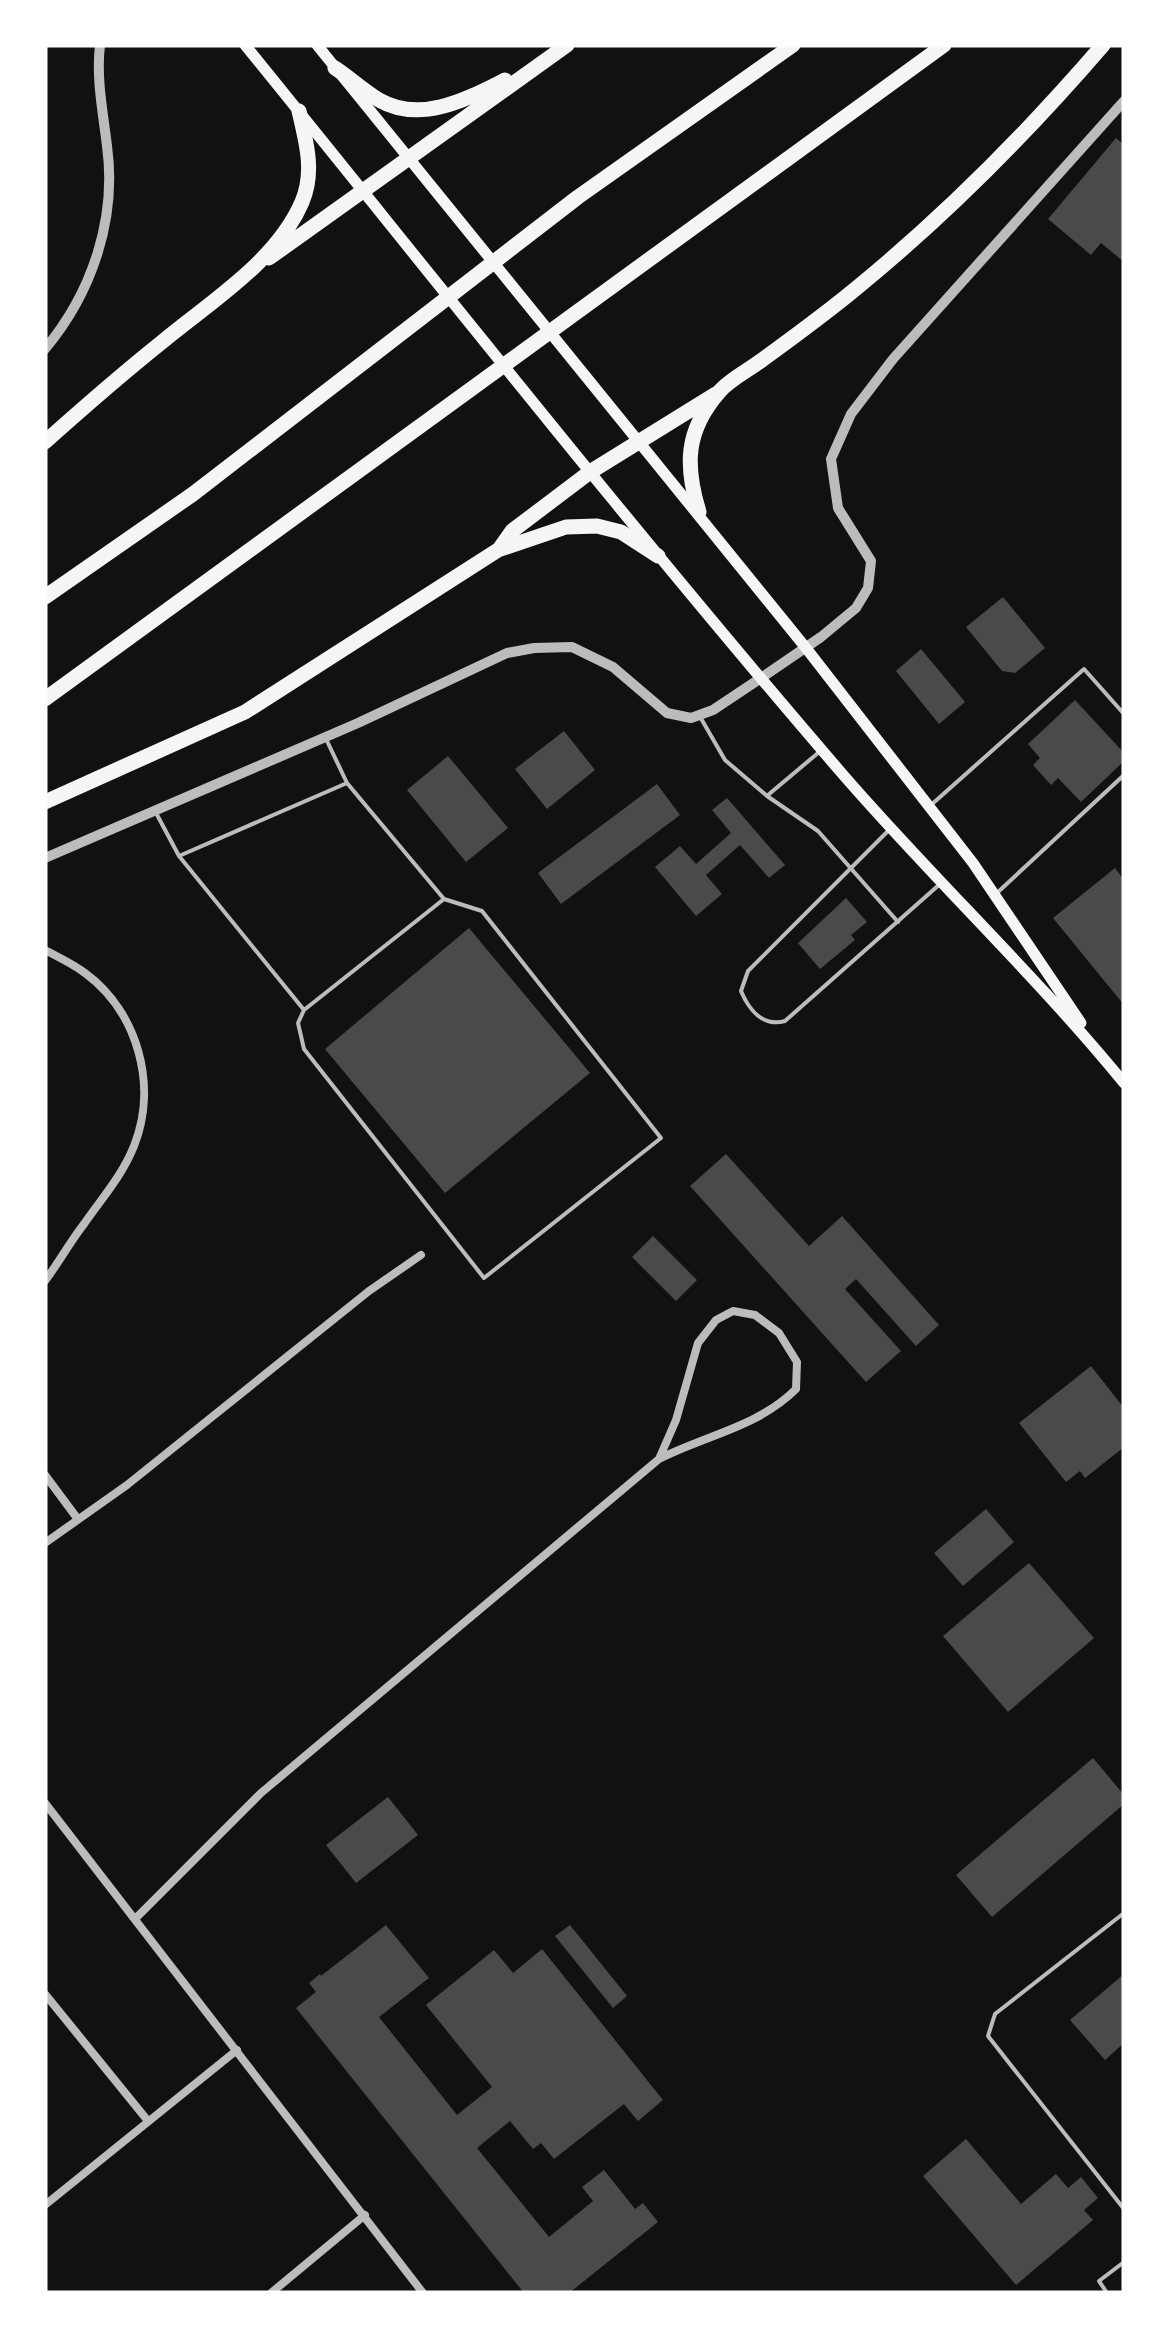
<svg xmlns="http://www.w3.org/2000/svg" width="1169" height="2338" font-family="'Public Sans',sans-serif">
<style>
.building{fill:#4a4a4a}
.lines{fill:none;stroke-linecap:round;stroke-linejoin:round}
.service{stroke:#bcbcbc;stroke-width:4}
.minor{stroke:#bcbcbc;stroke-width:8}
.tertiary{stroke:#bcbcbc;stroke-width:10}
.secondary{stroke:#f5f5f5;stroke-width:11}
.motorway{stroke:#f5f5f5;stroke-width:15}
</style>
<rect width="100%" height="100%" fill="#111"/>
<path class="building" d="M1116,138L1124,145V262L1101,243L1091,255L1048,219Z
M1003,597L1045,648L1015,673L1002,671L966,627Z
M921,649L965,702L939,724L896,671Z
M1075,700L1124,753V761L1081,802L1058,778L1051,785L1033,765L1040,758L1028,744Z
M564,731L595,770L547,809L515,769Z
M448,756L508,828L466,862L407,790Z
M657,784L680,815L561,904L538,873Z
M727,798L785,865L769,878L740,845L706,875L722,894L696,916L655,867L680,846L696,864L731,833L712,810Z
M1115,868L1124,880V1005L1053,918Z
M846,898L867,922L851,935L855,940L820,969L798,943Z
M469,928L590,1073L445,1193L325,1049Z
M726,1154L809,1246L842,1216L939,1325L916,1346L856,1279L845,1289L901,1351L866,1382L690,1186Z
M653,1236L697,1280L676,1301L632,1257Z
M1091,1366L1124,1408V1447L1085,1478L1080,1471L1066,1482L1019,1423Z
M986,1509L1014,1542L963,1586L934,1553Z
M1029,1563L1094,1638L1008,1712L943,1636Z
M1093,1758L1124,1795V1804L992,1917L956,1875Z
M388,1797L418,1835L356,1883L326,1845Z
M386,1925L429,1978L379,2017L457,2115L492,2087L426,2005L494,1950L513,1973L542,1949L663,2100L638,2121L624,2104L554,2159L541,2143L533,2149L510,2121L477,2148L549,2237L593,2201L582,2187L604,2170L635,2209L643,2203L658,2222L569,2293H524L296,2008L316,1992L309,1983L320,1974L321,1976Z
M570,1925L627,1996L613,2008L555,1936Z
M1124,1974V2043L1105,2060L1070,2020Z
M966,2139L1021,2204L1056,2174L1068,2188L1081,2177L1098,2198L1084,2210L1093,2220L1016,2285L923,2176Z"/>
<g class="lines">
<path class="service" d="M699,715L725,760L767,796L818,831L898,922
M768,795L818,753
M931,805L1084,669L1124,714
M155,811L179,856L347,783L327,741
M888,831L748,971L741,991C749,1010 763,1027 785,1021L940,884
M179,856L304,1010L444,899L347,783
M998,892L1124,775
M304,1010L298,1023L304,1049L484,1278L661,1138L482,911L444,899
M1124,1913L995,2014L988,2036L1124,2209
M1107,2293L1099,2281L1124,2262"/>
<path class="minor" d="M45,950C58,957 73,964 85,973C138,1012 158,1086 134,1146C122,1176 102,1198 84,1224C70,1242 59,1262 45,1281
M733,1311L755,1315L779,1333L797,1362L796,1389C758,1427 706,1435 659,1459L676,1420L698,1343L716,1320Z
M45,1475L77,1518
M45,1543L127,1485L369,1291L421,1255
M45,1803L423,2293
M135,1919L261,1793L659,1459
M45,1994L148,2121
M45,2205L237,2050
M271,2293L365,2215"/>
<path class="tertiary" d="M45,349C92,293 117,219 107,146C103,112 96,79 100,45
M45,858L358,723L507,653L534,648L572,647L613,667L667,713L691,718L713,710L761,678L821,637L856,608L868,588L871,561L838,508L831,459L851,414L893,359L1124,101"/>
<path class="secondary" d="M245,45C442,288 635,533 839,770C931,877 1034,973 1124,1083
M317,45L806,648L973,863L1081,1023"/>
<path class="motorway" d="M335,68C350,78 364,91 379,100C421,124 467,99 505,80
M269,258L567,45
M45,442C83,408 122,374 162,342C210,302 277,261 302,202C315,172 306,141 299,111
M699,512C685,466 685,431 719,392C730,379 749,370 762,360C795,336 828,312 859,286C948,213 1028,132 1103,45
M500,548L512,531L590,472L716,394
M45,597L193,494L578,197L793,45
M45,699L944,45
M45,802L245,712L498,550L566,527L597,526L621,532L658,556"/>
</g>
<rect width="1169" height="2338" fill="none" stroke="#ffffff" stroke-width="95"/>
</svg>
